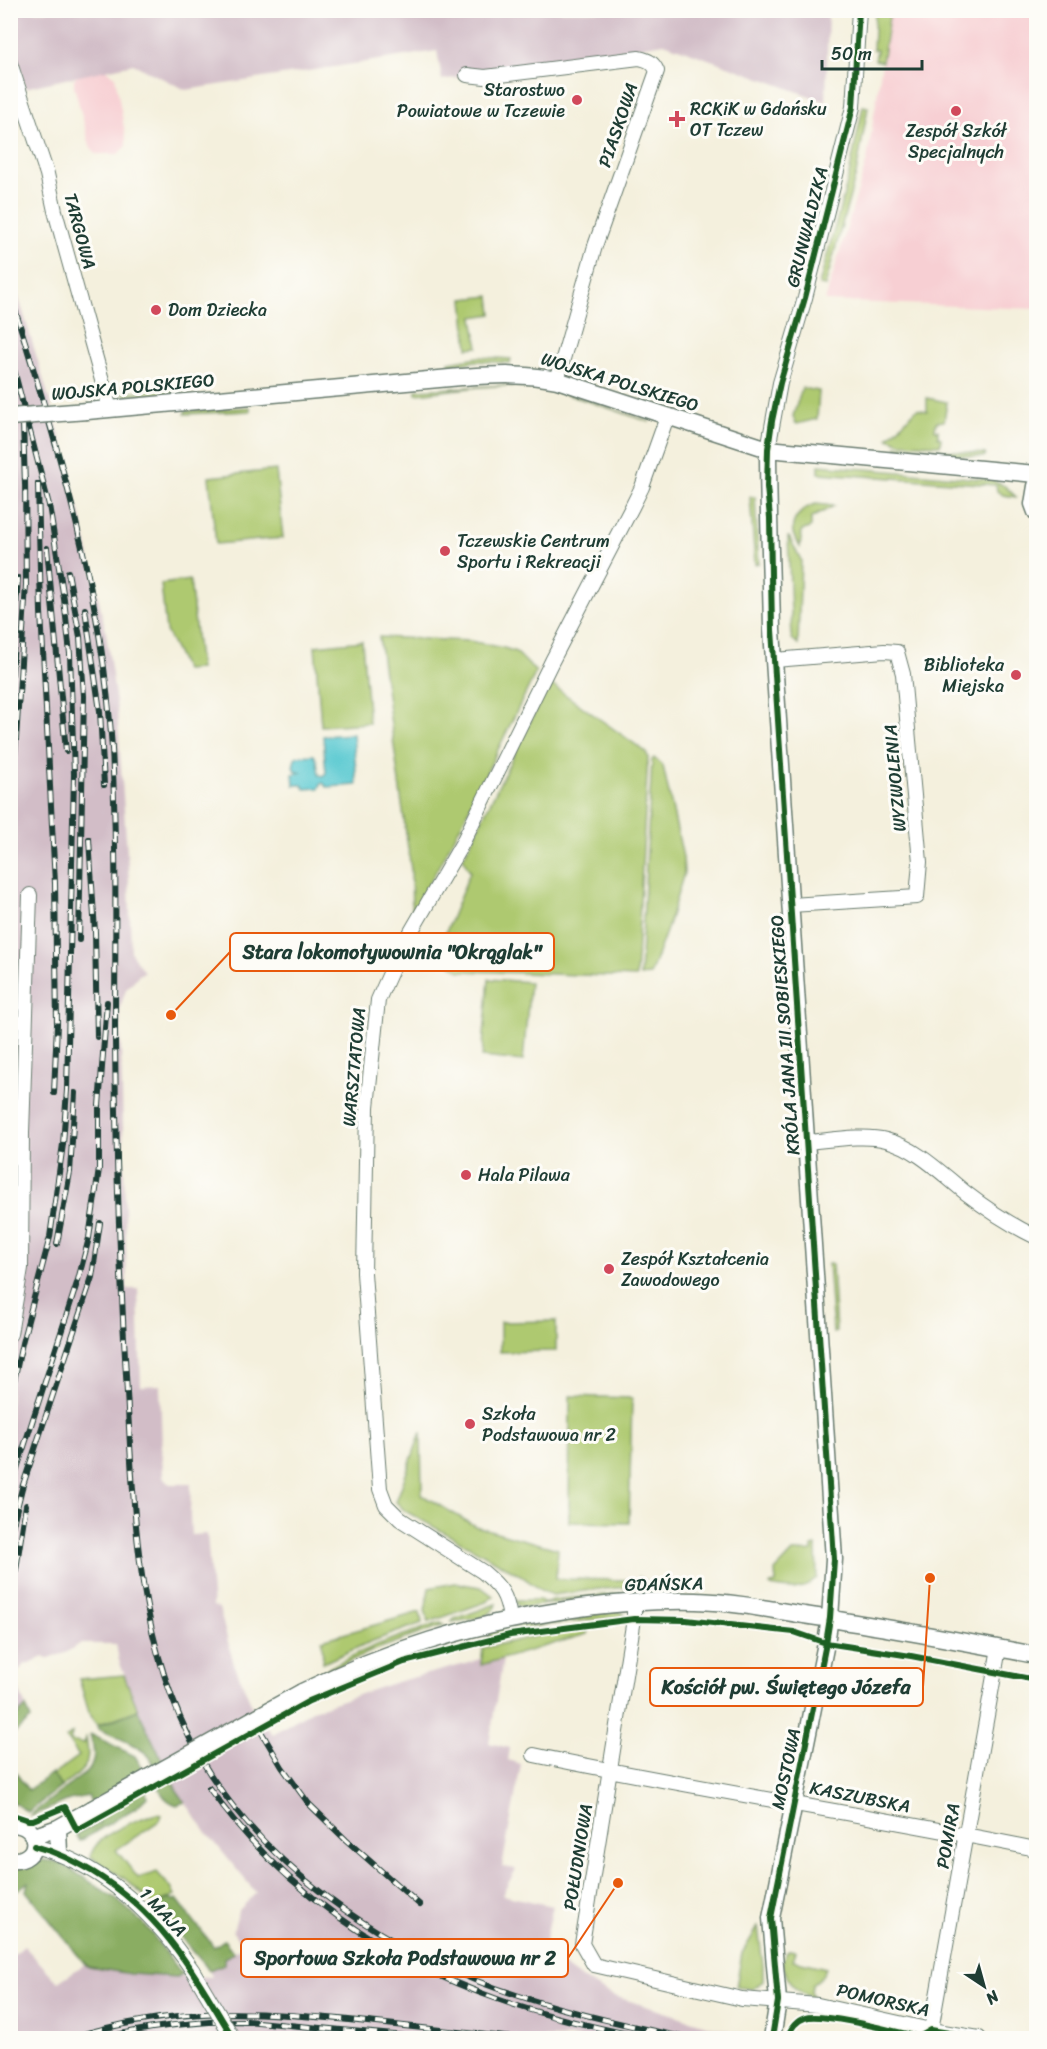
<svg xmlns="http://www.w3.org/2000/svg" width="1047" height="2049" font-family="Sriracha,sans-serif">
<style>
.built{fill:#f7cfd3}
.industrial{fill:#d2bdc7}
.green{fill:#aec96f;stroke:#668352;stroke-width:1.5}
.forest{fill:#8aad62;stroke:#54754b;stroke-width:1.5}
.water{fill:#5dcad2;stroke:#3e8483;stroke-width:1.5}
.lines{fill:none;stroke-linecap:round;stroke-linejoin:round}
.minor-casing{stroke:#6a7c6f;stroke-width:16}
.tertiary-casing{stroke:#6a7c6f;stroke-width:19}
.minor{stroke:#fff;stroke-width:14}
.tertiary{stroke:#fff;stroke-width:16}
.rail-casing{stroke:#1f3d34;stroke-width:6}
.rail{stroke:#fdfcf7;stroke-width:4;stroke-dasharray:11;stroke-linecap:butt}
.minor-bridge-casing{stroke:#6a7c6f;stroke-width:16;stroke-linecap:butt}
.tertiary-bridge-casing{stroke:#6a7c6f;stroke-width:19;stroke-linecap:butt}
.minor-bridge{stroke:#fff;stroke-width:14}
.tertiary-bridge{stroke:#fff;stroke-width:16}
.cycleway-casing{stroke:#fdfcf7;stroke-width:10}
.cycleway{stroke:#1b5e20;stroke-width:6}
.poi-dot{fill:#d1495b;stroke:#fdfcf7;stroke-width:2}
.labels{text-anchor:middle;stroke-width:6;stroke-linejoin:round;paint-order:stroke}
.poi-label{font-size:18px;fill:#1f3d34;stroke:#fdfcf7;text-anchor:start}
.street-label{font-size:18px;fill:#1f3d34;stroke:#fdfcf7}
.leader{fill:none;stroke:#e8590c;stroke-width:2}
.callout-dot{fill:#e8590c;stroke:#fdfcf7;stroke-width:2}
.callout{fill:#fdfcf7;stroke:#e8590c;stroke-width:2}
.callout-label{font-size:20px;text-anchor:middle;font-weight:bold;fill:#1f3d34}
</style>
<rect width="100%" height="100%" fill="#fdfcf7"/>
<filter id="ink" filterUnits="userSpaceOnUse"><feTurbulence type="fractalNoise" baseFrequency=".0167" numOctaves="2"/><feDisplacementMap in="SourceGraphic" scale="12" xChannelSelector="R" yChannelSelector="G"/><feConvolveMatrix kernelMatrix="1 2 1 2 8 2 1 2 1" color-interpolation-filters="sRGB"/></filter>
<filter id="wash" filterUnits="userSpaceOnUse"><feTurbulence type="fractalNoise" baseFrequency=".008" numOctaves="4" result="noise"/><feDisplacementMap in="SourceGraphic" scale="24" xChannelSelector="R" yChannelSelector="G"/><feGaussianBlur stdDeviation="1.35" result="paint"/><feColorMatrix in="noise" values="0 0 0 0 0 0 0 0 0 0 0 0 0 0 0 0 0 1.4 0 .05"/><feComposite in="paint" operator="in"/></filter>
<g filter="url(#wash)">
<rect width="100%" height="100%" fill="#f4f0dd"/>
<path class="built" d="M890,11H1036V309L825,301L867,160Z
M104,69L115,76L126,139V146L118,154H96L90,146L74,86V79L79,74Z"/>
<path class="industrial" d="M10,11H828L826,102L664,43L442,80L437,51L186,90L133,64L25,88L11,31Z
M11,272L55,418L80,512L106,633L117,710L129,880L131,953L144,972L140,974L126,989L120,1008L127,1289H138L141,1386L160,1385L163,1477L170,1484H191L190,1515L191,1535L207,1534L213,1607L219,1608L234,1664L258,1719L273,1734L312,1710L400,1681L473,1662L495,1653L503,1659L489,1743L510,1748L508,1760L521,1764L502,1867L516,1869L502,1895L553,1906L543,1952L582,1979L614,1996L706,2025L760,2038H11V1957L24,1946L58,1982L85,1964L89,1967L131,1974L212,1977L209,1970L224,1964V1958L243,1946L233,1932L238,1911L256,1893L206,1832L176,1789L138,1710L119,1661L116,1644H80L65,1653L46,1659L44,1657L24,1665L17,1673L18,1687L26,1707L11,1721L10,1356L18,1325L10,1322V437L15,436L10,384Z"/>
<path class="green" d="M875,11H890L882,62L875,60L877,50H873Z
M863,106L868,107L856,174L825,286L819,285L849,175Z
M490,296L492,314L473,317L478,347L468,348L463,299Z
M478,357L511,359L510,363L476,361L449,366V362Z
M508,385L540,388L576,396L650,422C606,408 563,389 517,386C487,384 447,391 416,394V390Z
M185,386V391L126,396L120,393Z
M802,388L819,391L817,419L797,424L795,422L793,416Z
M927,398L947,402L944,421L936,422L935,430H938V437L941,438L940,445L901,443L888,438L917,409L927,411Z
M250,407V411L185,414V411Z
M897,446L985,454L986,455L983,457L911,453L896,448Z
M819,465L992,480L1005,486L1016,497L1003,495L997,491L996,485L819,473Z
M276,470L283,538L216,544L209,477Z
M750,497H755L759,563L755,564Z
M816,504L834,506L811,518V527L802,531L800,547C798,543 794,538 793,533C790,519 804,507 816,504Z
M788,537H789L801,560L798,644L792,639Z
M190,580L200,669L185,670L166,631L161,584Z
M379,637L470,641L504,648L516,652L536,672L460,827L412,915L411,870Z
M362,641L369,723L321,726L315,646Z
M549,683L646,752L648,757L636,977L460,971L442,958L444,937L470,872L463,858Z
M654,758L663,766L683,857L684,873L667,929L650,975L640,976L652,760Z
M489,979L530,982L523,1061L482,1057Z
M828,1264H832L836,1332L833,1333Z
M556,1321V1351L500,1352V1322Z
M570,1396L632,1398L629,1523L569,1522Z
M421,1432L422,1495L475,1526L558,1549L556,1579L638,1580L639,1577L655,1586L600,1589L552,1595L541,1590L517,1573L405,1511L396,1502Z
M816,1546L817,1578C804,1592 788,1590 770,1586L771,1584L776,1583L775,1571L793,1552L812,1551V1547Z
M455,1583L481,1587L493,1596L486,1602L429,1622L425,1611L429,1588Z
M659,1590L656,1594L566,1601L528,1607L518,1606L514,1600H540L544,1604L551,1600Z
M496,1604C492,1621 466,1619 452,1622L454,1619Z
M620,1611L626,1616L545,1625L486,1637L492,1631L557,1619Z
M420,1612L422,1623L370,1642L323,1663L322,1640Z
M440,1623L444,1625L372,1651L314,1677C352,1652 396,1637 440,1623Z
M588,1629L587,1634L481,1665L483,1648L541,1635Z
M450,1645L451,1647L421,1655L333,1687L390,1662Z
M124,1675L138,1710L97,1725L90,1716L79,1679Z
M72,1733L70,1741L84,1744L86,1738C92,1767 84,1770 61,1787L53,1775L79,1756L66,1738Z
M157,1814L161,1815L159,1821L116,1850L138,1878L157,1872L171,1888L175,1895L154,1905L124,1878L91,1857C92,1836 139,1818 157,1814Z
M758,1927L763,1965V1981L752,1989L736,1987L742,1953Z
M790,1950L796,1951L793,1960L826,1968L823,1975L812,1985L811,1993L814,1997C793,1994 786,1979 782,1960L787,1952Z"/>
<path class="forest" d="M26,1707L31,1719L11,1736V1721Z
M138,1710L176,1789L185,1802L177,1805C152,1796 162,1777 151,1759C144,1747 111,1735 98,1729L97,1726Z
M90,1734L135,1756L141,1766L147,1797L137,1807L80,1841L76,1834L100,1823L88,1796L69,1800L32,1816L30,1815L89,1770C97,1757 93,1747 90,1734Z
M11,1766L28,1790L52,1773L61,1787L28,1812L11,1801Z
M42,1860L53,1861L66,1866L115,1898L146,1926L182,1974L177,1977L131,1974L89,1967L85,1964L26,1891L28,1882L11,1895V1868L24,1866Z
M171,1898L174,1901L177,1899L214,1947L224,1940L234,1953L224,1958V1964L209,1970L154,1905Z"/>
<path class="water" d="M353,734L357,785L327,787L323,783L321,784L319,788L305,789L302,785H294L293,774L303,772L296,771L293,767L295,758L298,756L314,755L317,761L319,775L323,776L326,773L323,736Z"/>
</g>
<g filter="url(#ink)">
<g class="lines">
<defs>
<path id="minor" d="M10,63L47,174L55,211L110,409
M467,75L485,77L639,58C648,60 653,62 657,71L595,246L557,380
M768,449L780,383L805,298L853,107L859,10
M775,660L884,651L897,652L903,674L920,862L917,897L791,905
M808,1142C831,1140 864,1134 886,1140C917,1148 941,1173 966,1193C988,1210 1011,1225 1036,1237
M10,1334L21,1268L22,1133L30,895
M634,1602V1619L582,1944L594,1965L742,1999L818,2005L931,2030L979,2038
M510,1619C507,1595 501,1587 483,1572L400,1519L386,1505L380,1489L364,1273L367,1107L378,1000L401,949L463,842L552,661L632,507L642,487L667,417
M534,1755C701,1790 870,1815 1036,1849
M34,1846C103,1864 154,1914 193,1971
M931,2030L999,1648"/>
<path id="tertiary" d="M87,411L461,377C494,375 525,373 557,380L768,449L1036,474
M768,449C768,509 771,569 772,630L834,1559L830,1618L826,1643L771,1918L778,2001L772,2038
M1036,486L1033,504L1036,512
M302,1692C390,1649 468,1625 565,1610C608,1604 652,1600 696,1601C732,1602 768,1609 804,1615C882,1626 959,1641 1036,1655
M10,1824C43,1823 42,1863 10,1860
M58,1828L59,1853
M35,1836L58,1828L92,1809"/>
</defs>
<use href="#minor" class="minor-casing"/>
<use href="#tertiary" class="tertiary-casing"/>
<use href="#minor" class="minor"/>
<use href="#tertiary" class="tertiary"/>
<defs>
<path id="rail" d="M10,294C57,442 103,594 112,749C117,846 115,943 115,1040C116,1158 120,1276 127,1393C135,1524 137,1660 210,1774C271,1868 373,1940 477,1981C544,2007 616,2023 687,2038
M23,423L25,485
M38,484L41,612L55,883L57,1024L54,1093
M47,548L66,751
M68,572L80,637L84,696L79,940
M85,609L100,711L104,785
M12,674L18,578
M10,832L26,585L25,478
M89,839L95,932L97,1037
M57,1244L70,1172L75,1093
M10,1400L22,1343L50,1237L63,1144L67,1090L74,774L70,654L64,599L49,505L11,358
M10,1490L78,1280L89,1238L99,1169V1106L107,1002
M12,1528L22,1488L92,1277L100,1223
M10,1608L26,1505
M250,1713L282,1767L309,1804L346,1840L420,1905
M209,1788C280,1888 385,1960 500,2000C542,2015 585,2025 628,2034
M71,2038C177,2004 269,2011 377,2023C423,2028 468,2033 513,2038
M104,2038C151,2026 199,2021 247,2021L425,2038"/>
</defs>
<use href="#rail" class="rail-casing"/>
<use href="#rail" class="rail"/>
<defs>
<path id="minor-bridge" d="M193,1971L233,2038"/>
<path id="tertiary-bridge" d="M10,417L87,411
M92,1809L302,1692"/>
</defs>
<use href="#minor-bridge" class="minor-bridge-casing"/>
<use href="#tertiary-bridge" class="tertiary-bridge-casing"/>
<use href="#minor-bridge" class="minor-bridge"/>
<use href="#tertiary-bridge" class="tertiary-bridge"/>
<defs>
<path id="cycleway" d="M10,1814L28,1820H33L65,1807L77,1830L309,1701L404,1662L510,1635L634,1619L686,1620L794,1632L826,1643L911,1656L1036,1680
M34,1846C57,1852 72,1860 93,1872C162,1914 193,1971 233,2038
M772,2038L778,2001L771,1918L826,1643L830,1618L834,1559L772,630L770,518L767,487L768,449L772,421L780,383L805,298L853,107L859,10
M787,2038C790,2030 795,2021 805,2018C821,2012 898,2032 919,2037L931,2030L979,2038"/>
</defs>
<use href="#cycleway" class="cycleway-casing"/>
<use href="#cycleway" class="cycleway"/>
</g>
</g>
<g class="poi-dot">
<circle cx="577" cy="100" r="6"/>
<circle cx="956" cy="111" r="6"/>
<path d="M674 110h6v6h6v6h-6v6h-6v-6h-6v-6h6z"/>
<circle cx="156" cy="310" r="6"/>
<circle cx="445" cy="551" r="6"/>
<circle cx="1016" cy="675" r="6"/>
<circle cx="466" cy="1175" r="6"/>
<circle cx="609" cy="1269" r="6"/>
<circle cx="470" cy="1424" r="6"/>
</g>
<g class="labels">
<g class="poi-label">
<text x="565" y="96" text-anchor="end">Starostwo<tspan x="565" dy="21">Powiatowe w Tczewie</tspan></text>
<text x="690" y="115">RCKiK w Gdańsku<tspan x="690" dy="21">OT Tczew</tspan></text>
<text x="956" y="137" text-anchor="middle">Zespół Szkół<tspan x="956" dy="21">Specjalnych</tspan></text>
<text x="168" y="316">Dom Dziecka</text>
<text x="457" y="547">Tczewskie Centrum<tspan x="457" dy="21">Sportu i Rekreacji</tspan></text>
<text x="1004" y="671" text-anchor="end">Biblioteka<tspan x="1004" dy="21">Miejska</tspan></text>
<text x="478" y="1181">Hala Pilawa</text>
<text x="621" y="1265">Zespół Kształcenia<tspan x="621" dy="21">Zawodowego</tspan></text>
<text x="482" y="1420">Szkoła<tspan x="482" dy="21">Podstawowa nr 2</tspan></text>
</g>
<g class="street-label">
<text transform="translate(618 125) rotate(-71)" y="6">PIASKOWA</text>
<text transform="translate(807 227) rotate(-76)" y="6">GRUNWALDZKA</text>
<text transform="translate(80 231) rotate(75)" y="6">TARGOWA</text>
<text transform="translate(620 382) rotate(17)" y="6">WOJSKA POLSKIEGO</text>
<text transform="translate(133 387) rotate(-5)" y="6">WOJSKA POLSKIEGO</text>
<text transform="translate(895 778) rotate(-95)" y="6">WYZWOLENIA</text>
<text transform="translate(785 1035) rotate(-94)" y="6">KRÓLA JANA III SOBIESKIEGO</text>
<text transform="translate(354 1067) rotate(-85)" y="6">WARSZTATOWA</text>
<text transform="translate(664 1584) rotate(-1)" y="6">GDAŃSKA</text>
<text transform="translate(786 1769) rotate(-78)" y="6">MOSTOWA</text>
<text transform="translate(860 1797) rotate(11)" y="6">KASZUBSKA</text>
<text transform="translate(948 1836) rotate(-80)" y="6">POMIRA</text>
<text transform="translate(578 1857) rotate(-81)" y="6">POŁUDNIOWA</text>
<text transform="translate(163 1912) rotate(47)" y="6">1 MAJA</text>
<text transform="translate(883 2000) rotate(13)" y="6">POMORSKA</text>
</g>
</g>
<path class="leader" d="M171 1015L230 952M930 1578L923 1687M618 1883L568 1958"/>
<g class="callout-dot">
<circle cx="171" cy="1015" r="6"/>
<circle cx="930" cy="1578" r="6"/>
<circle cx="618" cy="1883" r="6"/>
</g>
<g class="callout">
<rect x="230" y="933" width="324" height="38" rx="6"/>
<rect x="650" y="1668" width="273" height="38" rx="6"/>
<rect x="241" y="1939" width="327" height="38" rx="6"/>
</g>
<g class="callout-label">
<text x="392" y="959">Stara lokomotywownia "Okrąglak"</text>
<text x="786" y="1694">Kościół pw. Świętego Józefa</text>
<text x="405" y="1965">Sportowa Szkoła Podstawowa nr 2</text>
</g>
<rect width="1047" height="2049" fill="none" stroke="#fdfcf7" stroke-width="36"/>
<g transform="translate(984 1986) rotate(144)" stroke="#fdfcf7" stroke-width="4.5" paint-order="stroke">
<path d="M0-4.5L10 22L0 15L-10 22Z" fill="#1f3d34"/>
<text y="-9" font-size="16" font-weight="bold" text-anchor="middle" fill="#1f3d34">N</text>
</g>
<path d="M822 60v9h100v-9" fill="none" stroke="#1f3d34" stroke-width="3"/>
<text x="831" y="60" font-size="18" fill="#1f3d34" stroke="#fdfcf7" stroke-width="4.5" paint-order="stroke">50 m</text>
</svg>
